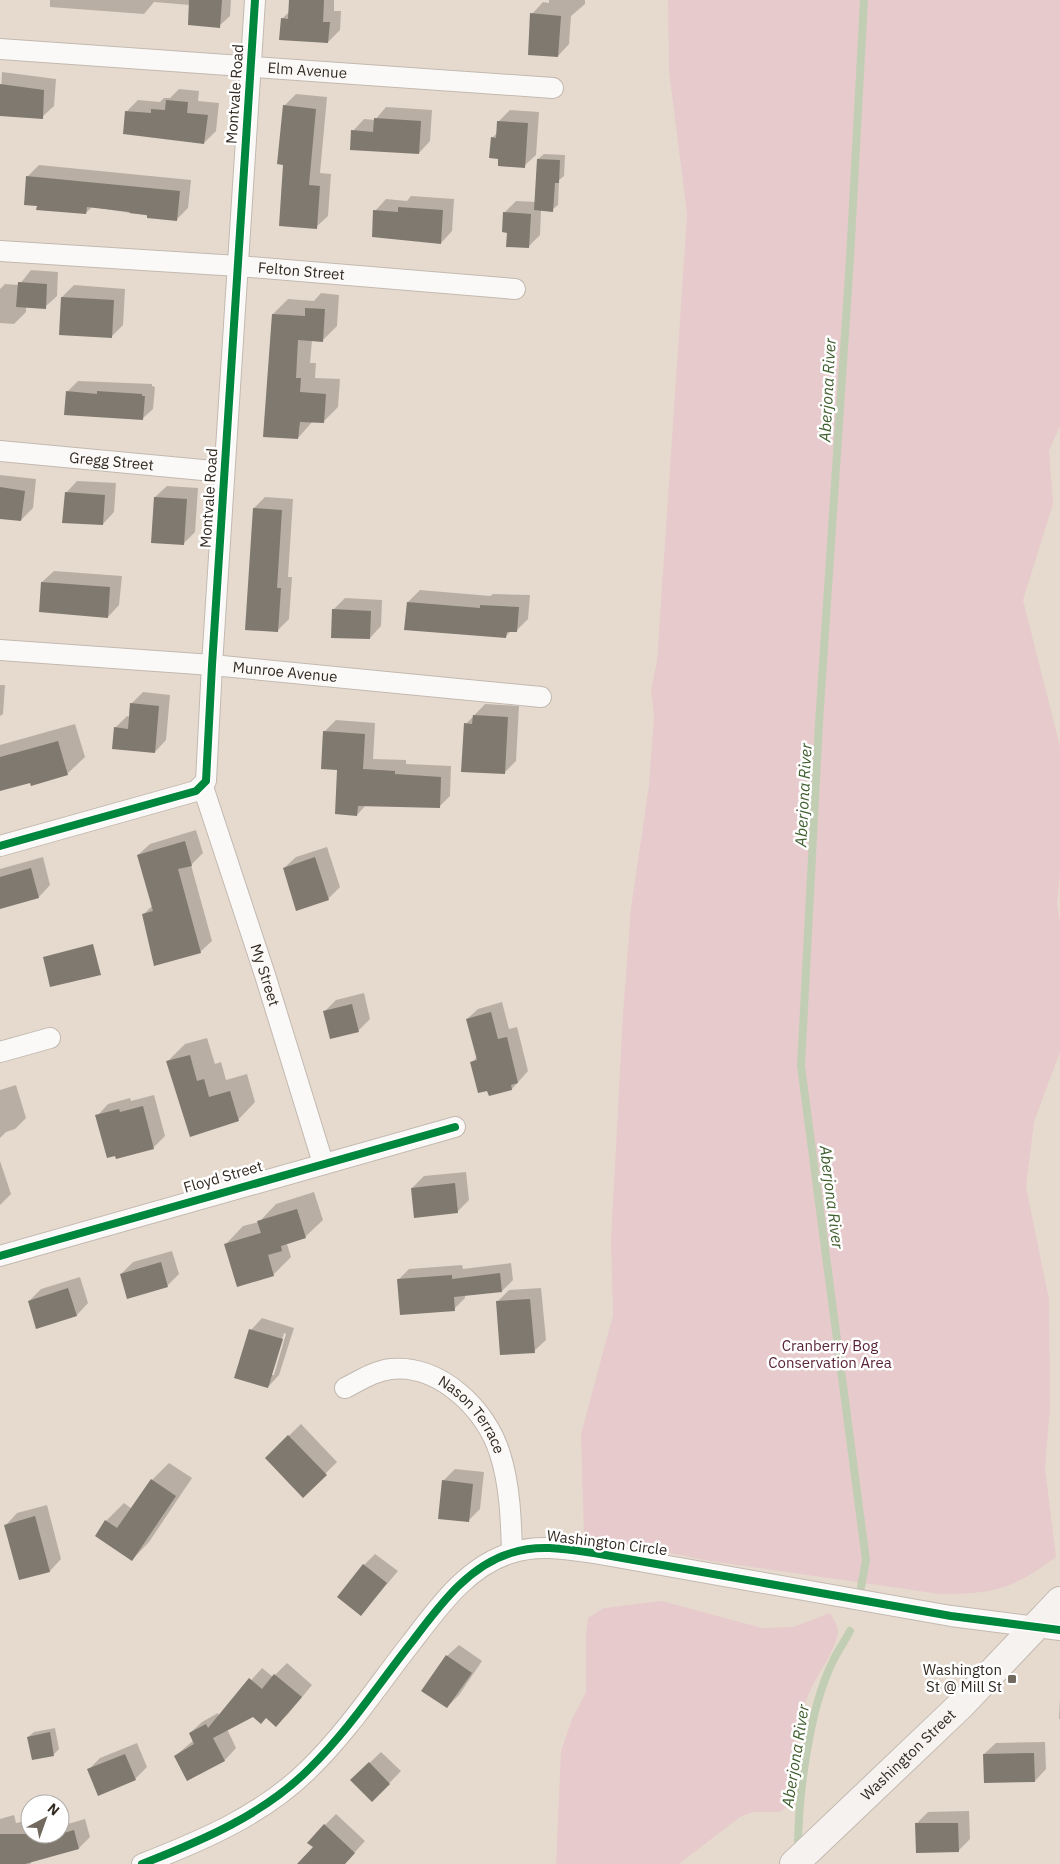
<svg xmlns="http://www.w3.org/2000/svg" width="1060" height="1864" font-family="'IBM Plex Sans',sans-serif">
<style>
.green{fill:#e7cbcc}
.shadow{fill:#0003;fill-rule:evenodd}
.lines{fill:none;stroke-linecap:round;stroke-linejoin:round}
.stream{stroke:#c2ceb3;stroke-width:8}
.building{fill:#7f796f}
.minor-casing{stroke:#c2b9b0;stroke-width:22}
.secondary-casing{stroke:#c2b9b0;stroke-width:30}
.minor{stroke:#fbf9f8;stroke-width:20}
.secondary{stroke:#f6f2f0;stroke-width:28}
.cycleway-casing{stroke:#fff;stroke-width:11}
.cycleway{stroke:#00873e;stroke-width:8}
.poi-dot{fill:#71685e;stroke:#fff;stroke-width:2}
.labels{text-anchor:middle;stroke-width:5;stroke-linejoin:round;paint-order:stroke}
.street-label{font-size:15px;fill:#322a21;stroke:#fff}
.park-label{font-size:15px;fill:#5a2438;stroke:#fff}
.poi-label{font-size:15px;fill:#322a21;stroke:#fff;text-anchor:end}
.water-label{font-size:16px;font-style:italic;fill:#405f2e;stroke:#fff}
</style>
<rect width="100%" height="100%" fill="#e6dace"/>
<path class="green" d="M668,0H1060V426L1049,451L1053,504L1023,600L1060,746V875L1057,904L1060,922V1052L1034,1122L1026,1187L1049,1299L1050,1407L1045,1468L1056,1557C1011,1590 995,1594 940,1594L710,1561L584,1536L581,1434L613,1315L611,1240L623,1013L631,908L649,785L654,716L651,690L657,661L687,215L669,72Z
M662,1601L762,1628L793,1627L830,1613C835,1622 840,1628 837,1638C831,1658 817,1674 809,1693C794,1728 791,1769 787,1807L779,1812H753L740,1817L679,1864H556L561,1751L572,1719L586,1692V1633L588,1618L604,1608Z"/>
<path class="shadow" d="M50,0H231L230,16L219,26L190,5L154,2L144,14L50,7Z
M291,0H334V11H341L340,30L328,42L282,19L290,11Z
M549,0H585V4L571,16L569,44L558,56L532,14L543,2L549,3Z
M2,72L56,79L54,106L42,117L0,114Z
M179,89L199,91L198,101L219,103L216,131L204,143L127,111L138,100L160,102L164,98H170Z
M296,94L327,97L320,173L331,174L328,216L316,227L284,164V106Z
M386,107L432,110L430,141L419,153L353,131L364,119L375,120Z
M510,110L539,112L536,155L524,166L500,157L492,138L498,132V122Z
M544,154L565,155L564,176L559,180L558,205L552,210H541L540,235L528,247L508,232L504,213L516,201L536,202L538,159Z
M39,165L191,180L188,208L176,220L92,207L86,213L27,177Z
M411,196L454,199L452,231L441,243L375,211L386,199L407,201Z
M31,270L58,272L57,296L45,307L26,306V312L14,324L0,323V289L5,284L19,285Z
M74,285L125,289L123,325L111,337L62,297Z
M321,293L339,295L337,326L322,341L312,340L310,363H316L315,378L340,379L338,407L323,422L313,421L298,438L273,314L288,299L314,301Z
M78,381L152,384V386L155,387L153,409L142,419L68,391Z
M0,475L36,479L33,508L21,520L0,517Z
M77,481L116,483L114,512L103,524L66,493Z
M167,486L198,488L195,532L183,544L155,497Z
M265,497L293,499L288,577H292L289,619L277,631L254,508Z
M54,571L122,576L119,605L108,617L42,582Z
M420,590L490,596L493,594L530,595L528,619L516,631H511L506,636L408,602Z
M345,598L382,600L381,626L370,638L333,610Z
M0,685H5L3,714L0,716Z
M143,692L170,695L166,740L155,752L115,728L127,716L130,717L132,703Z
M485,704L519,706L516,761L504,773L466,724Z
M336,720L375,723L373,759L406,760V764L451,766L450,796L439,807L366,805L357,815L325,731Z
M75,724L85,757L67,774L0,790V745Z
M196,830L203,853L191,865L212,941L200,952L144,914L153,905L138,855L150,844Z
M327,847L340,887L328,899L284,868L296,857Z
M43,857L50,885L39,897L0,908V869Z
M364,993L370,1019L359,1030L324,1012L336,1000Z
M502,1002L509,1029L517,1027L528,1071L512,1089H488L471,1063L477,1057L467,1019L478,1009Z
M207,1038L215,1064L221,1062L226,1080L247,1074L255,1102L238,1120L191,1136L167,1062L185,1044Z
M16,1085L26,1118L15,1129L6,1132L0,1138V1090Z
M154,1095L165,1136L154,1147L97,1116L108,1104L130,1098L131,1101Z
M0,1161L11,1194L0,1205Z
M466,1172L469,1200L457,1212L412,1188L424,1176Z
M314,1192L323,1220L305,1237L287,1244L291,1257L273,1275L226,1244L243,1226L259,1222L276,1204Z
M172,1251L179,1274L167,1286L121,1274L133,1262Z
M511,1263L513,1280L502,1291L465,1295V1298L454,1309L398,1280L409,1269L462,1265L463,1269Z
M80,1277L88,1303L77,1315L37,1327L29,1301L41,1289Z
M541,1288L546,1340L534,1351L497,1302L509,1290Z
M262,1318L294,1328L279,1375L268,1387L251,1330ZM284,1333L286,1334L274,1375H271Z
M301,1424L337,1462L303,1496L266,1458Z
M169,1463L192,1478L149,1542L132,1560L96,1536L106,1521L124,1503L132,1509L152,1480Z
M455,1469L484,1472L480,1509L468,1521L443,1481Z
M47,1505L61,1559L50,1571L20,1579L6,1525L17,1513Z
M375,1554L398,1571L361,1615L364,1565Z
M459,1645L482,1661L459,1695L447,1707V1656Z
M287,1663L312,1685L288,1714L276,1725L266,1717L253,1716L227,1729L236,1748L225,1760L187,1779L175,1756L194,1740L190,1733L202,1722L218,1713L219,1716L262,1668L273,1677Z
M1060,1699V1719H1059Z
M55,1728L59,1749L54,1754L28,1737L34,1732Z
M1045,1742L1046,1769L1035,1781L984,1754L996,1743Z
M137,1743L147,1767L135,1779L89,1769L100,1758Z
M381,1752L401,1771L372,1801L352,1780Z
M969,1811L970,1839L958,1851L917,1823L928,1812Z
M336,1814L365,1841L344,1864H298L314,1847L325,1825Z
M14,1815L16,1823L30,1820V1834H60V1820L61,1826L85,1819L90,1837L79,1848L33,1860L30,1864H0V1819Z"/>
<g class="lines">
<path class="stream" d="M861,1587L866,1560L801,1066L819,723L850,259L864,0
M798,1850C798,1796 809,1709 833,1661C838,1650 845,1641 850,1631"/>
</g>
<path class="building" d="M189,0H222L220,28L188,25Z
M289,0H324L323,22H330L328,43L279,40L281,18L288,19Z
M530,13L561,16L558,57L528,55Z
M0,84L44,90L43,119L0,116Z
M166,100L188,102L187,113L208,115L204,144L123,134L125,111L151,113V109L165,110Z
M283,105L316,109L309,185L320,186L317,229L279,226L283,165L277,164Z
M374,118L421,121L419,154L350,150L351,130L373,132Z
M497,121L528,123L525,168L498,166V159L489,158L491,137L496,138Z
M537,159L560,160L559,183H555L553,212L534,210Z
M26,176L180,191L177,221L147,218V215L129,213L130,212L87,207L86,214L36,210L37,206L24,205Z
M398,207L443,210L441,244L372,237L373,210L398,212Z
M503,212L531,214L529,248L506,247L507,233L502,232Z
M18,282L47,284L46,309L16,307Z
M61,297L114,300L112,338L59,335Z
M305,308L325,309L323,342L298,340L296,378H301L300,392L326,394L324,423L300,422L298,439L263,437L272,314L305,316Z
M66,391L97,394V391L142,394V396H145L143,420L64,415Z
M0,487L25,491L21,521L0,519Z
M65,492L105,495L103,525L62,523Z
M154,497L187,499L184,545L151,543Z
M253,508L282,510L277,588H281L278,632L245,630Z
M41,582L110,587L108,618L39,612Z
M407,602L480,608V605L519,607L517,632H507L506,638L404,630Z
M332,609L371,611L370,639L331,638Z
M130,703L159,706L155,753L112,749L114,727L128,729Z
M473,715L508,717L505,774L461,772L464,723L472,724Z
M323,731L365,734L363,769L395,771V774L441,777L440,808L358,806L357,816L335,814L337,770L321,769Z
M58,741L68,775L31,786L30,783L0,791V757Z
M185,841L192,866L178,869L201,953L154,966L142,914L153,911L137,855Z
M315,857L329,900L296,911L283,868Z
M31,868L39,898L0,909V877Z
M93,944L101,975L50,987L43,957Z
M352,1004L359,1032L330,1039L323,1011Z
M491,1012L498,1039L507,1037L518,1083L511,1085L512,1090L489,1096L487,1091L478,1093L470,1062L477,1060L466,1019Z
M190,1055L197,1081L204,1079L209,1097L230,1091L239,1121L190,1137L166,1061Z
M143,1106L154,1149L116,1159L115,1156L107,1158L95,1115L119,1109L120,1112Z
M455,1183L458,1213L414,1218L411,1188Z
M297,1209L306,1238L281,1246L282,1251L268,1255L274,1276L237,1287L224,1244L261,1233L257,1221Z
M161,1262L168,1287L127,1299L120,1274Z
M500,1273L502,1292L454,1297L455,1311L400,1315L397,1279L452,1275V1279Z
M68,1288L77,1316L36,1329L28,1301Z
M530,1299L535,1353L500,1355L496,1301Z
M249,1329L283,1339L268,1388L234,1378Z
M288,1435L327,1475L303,1498L265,1458Z
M151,1479L176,1496L132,1561L95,1536L105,1520L117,1528Z
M442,1480L473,1484L469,1522L438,1519Z
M35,1516L50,1572L19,1580L4,1525Z
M363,1564L387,1583L361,1616L337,1597Z
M446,1655L472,1673L447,1708L421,1691Z
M274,1674L302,1697L276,1727L266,1718L261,1724L253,1717L213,1738L225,1761L187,1781L174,1756L194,1744L189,1733L206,1724L208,1728L249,1678L262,1689Z
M50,1732L54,1756L32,1760L27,1737Z
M1034,1753L1035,1782L984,1783L983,1754Z
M125,1754L136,1780L98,1796L87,1769Z
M369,1762L390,1784L372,1802L350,1780Z
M915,1823H958L959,1852L916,1853Z
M324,1824L355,1853L345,1864H297L313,1847L307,1843Z
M74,1830L79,1849L25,1864H0V1834H60Z"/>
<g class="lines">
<defs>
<g id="minor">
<path id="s1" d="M0,49L553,88"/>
<path id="s2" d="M0,251L238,266L515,289"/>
<path id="s3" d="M0,451L224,472"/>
<path id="s4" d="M0,650L212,665L541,697"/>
<path id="s5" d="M203,787L265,975L323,1163"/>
<path d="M0,846L196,791L206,781L212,665L255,0"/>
<path d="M0,1052L50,1038"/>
<path d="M0,1256L455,1127"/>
<path id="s6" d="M345,1388C359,1381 374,1371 391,1369C440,1364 487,1410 500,1454C510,1485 511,1520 512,1552"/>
<path d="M142,1864C201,1841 263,1815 309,1769C348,1731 378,1685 411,1643C438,1608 467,1566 511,1553C538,1544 566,1549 594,1553L951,1616L1060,1630"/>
</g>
<g id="secondary">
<path id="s7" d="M794,1864L961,1705L1060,1601"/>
</g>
</defs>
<use href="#minor" class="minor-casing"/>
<use href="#secondary" class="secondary-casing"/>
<use href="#minor" class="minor"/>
<use href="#secondary" class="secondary"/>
<defs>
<path id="cycleway" d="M0,846L196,791L206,781L212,665L255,0
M0,1256L455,1127
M142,1864C201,1841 263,1815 309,1769C348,1731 378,1685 411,1643C438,1608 467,1566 511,1553C538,1544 566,1549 594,1553L951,1616L1060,1630"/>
</defs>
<use href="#cycleway" class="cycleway-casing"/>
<use href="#cycleway" class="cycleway"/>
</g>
<rect class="poi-dot" x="1007" y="1674" width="10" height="10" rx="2.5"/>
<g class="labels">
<g class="street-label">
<text dy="5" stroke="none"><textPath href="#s1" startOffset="308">Elm Avenue</textPath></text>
<text transform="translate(235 94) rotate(-86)" y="5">Montvale Road</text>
<text dy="5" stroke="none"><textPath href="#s2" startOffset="302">Felton Street</textPath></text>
<text dy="5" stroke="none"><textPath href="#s3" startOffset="112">Gregg Street</textPath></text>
<text transform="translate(209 498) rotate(-86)" y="5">Montvale Road</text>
<text dy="5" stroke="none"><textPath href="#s4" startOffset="286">Munroe Avenue</textPath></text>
<text dy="5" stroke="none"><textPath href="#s5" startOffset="198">My Street</textPath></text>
<text transform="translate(223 1177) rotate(-16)" y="5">Floyd Street</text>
<text dy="5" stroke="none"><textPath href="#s6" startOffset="149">Nason Terrace</textPath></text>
<text transform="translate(607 1543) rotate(7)" y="5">Washington Circle</text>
<text dy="5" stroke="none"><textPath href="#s7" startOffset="158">Washington Street</textPath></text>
</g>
<g class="park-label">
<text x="830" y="1351">Cranberry Bog<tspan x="830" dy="17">Conservation Area</tspan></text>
</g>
<g class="poi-label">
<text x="1002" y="1675">Washington<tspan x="1002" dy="17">St @ Mill St</tspan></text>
</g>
<g class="water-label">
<text transform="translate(827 390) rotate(-87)" y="6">Aberjona River</text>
<text transform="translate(803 795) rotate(-87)" y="6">Aberjona River</text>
<text transform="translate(832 1197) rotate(83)" y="6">Aberjona River</text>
<text transform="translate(795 1756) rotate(-81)" y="6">Aberjona River</text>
</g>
</g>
<g transform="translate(45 1819) rotate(41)"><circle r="24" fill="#ffffff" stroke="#adaaa6"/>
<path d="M0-4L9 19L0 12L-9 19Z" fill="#71685e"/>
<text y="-8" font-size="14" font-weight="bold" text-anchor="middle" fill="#322a21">N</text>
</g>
</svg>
